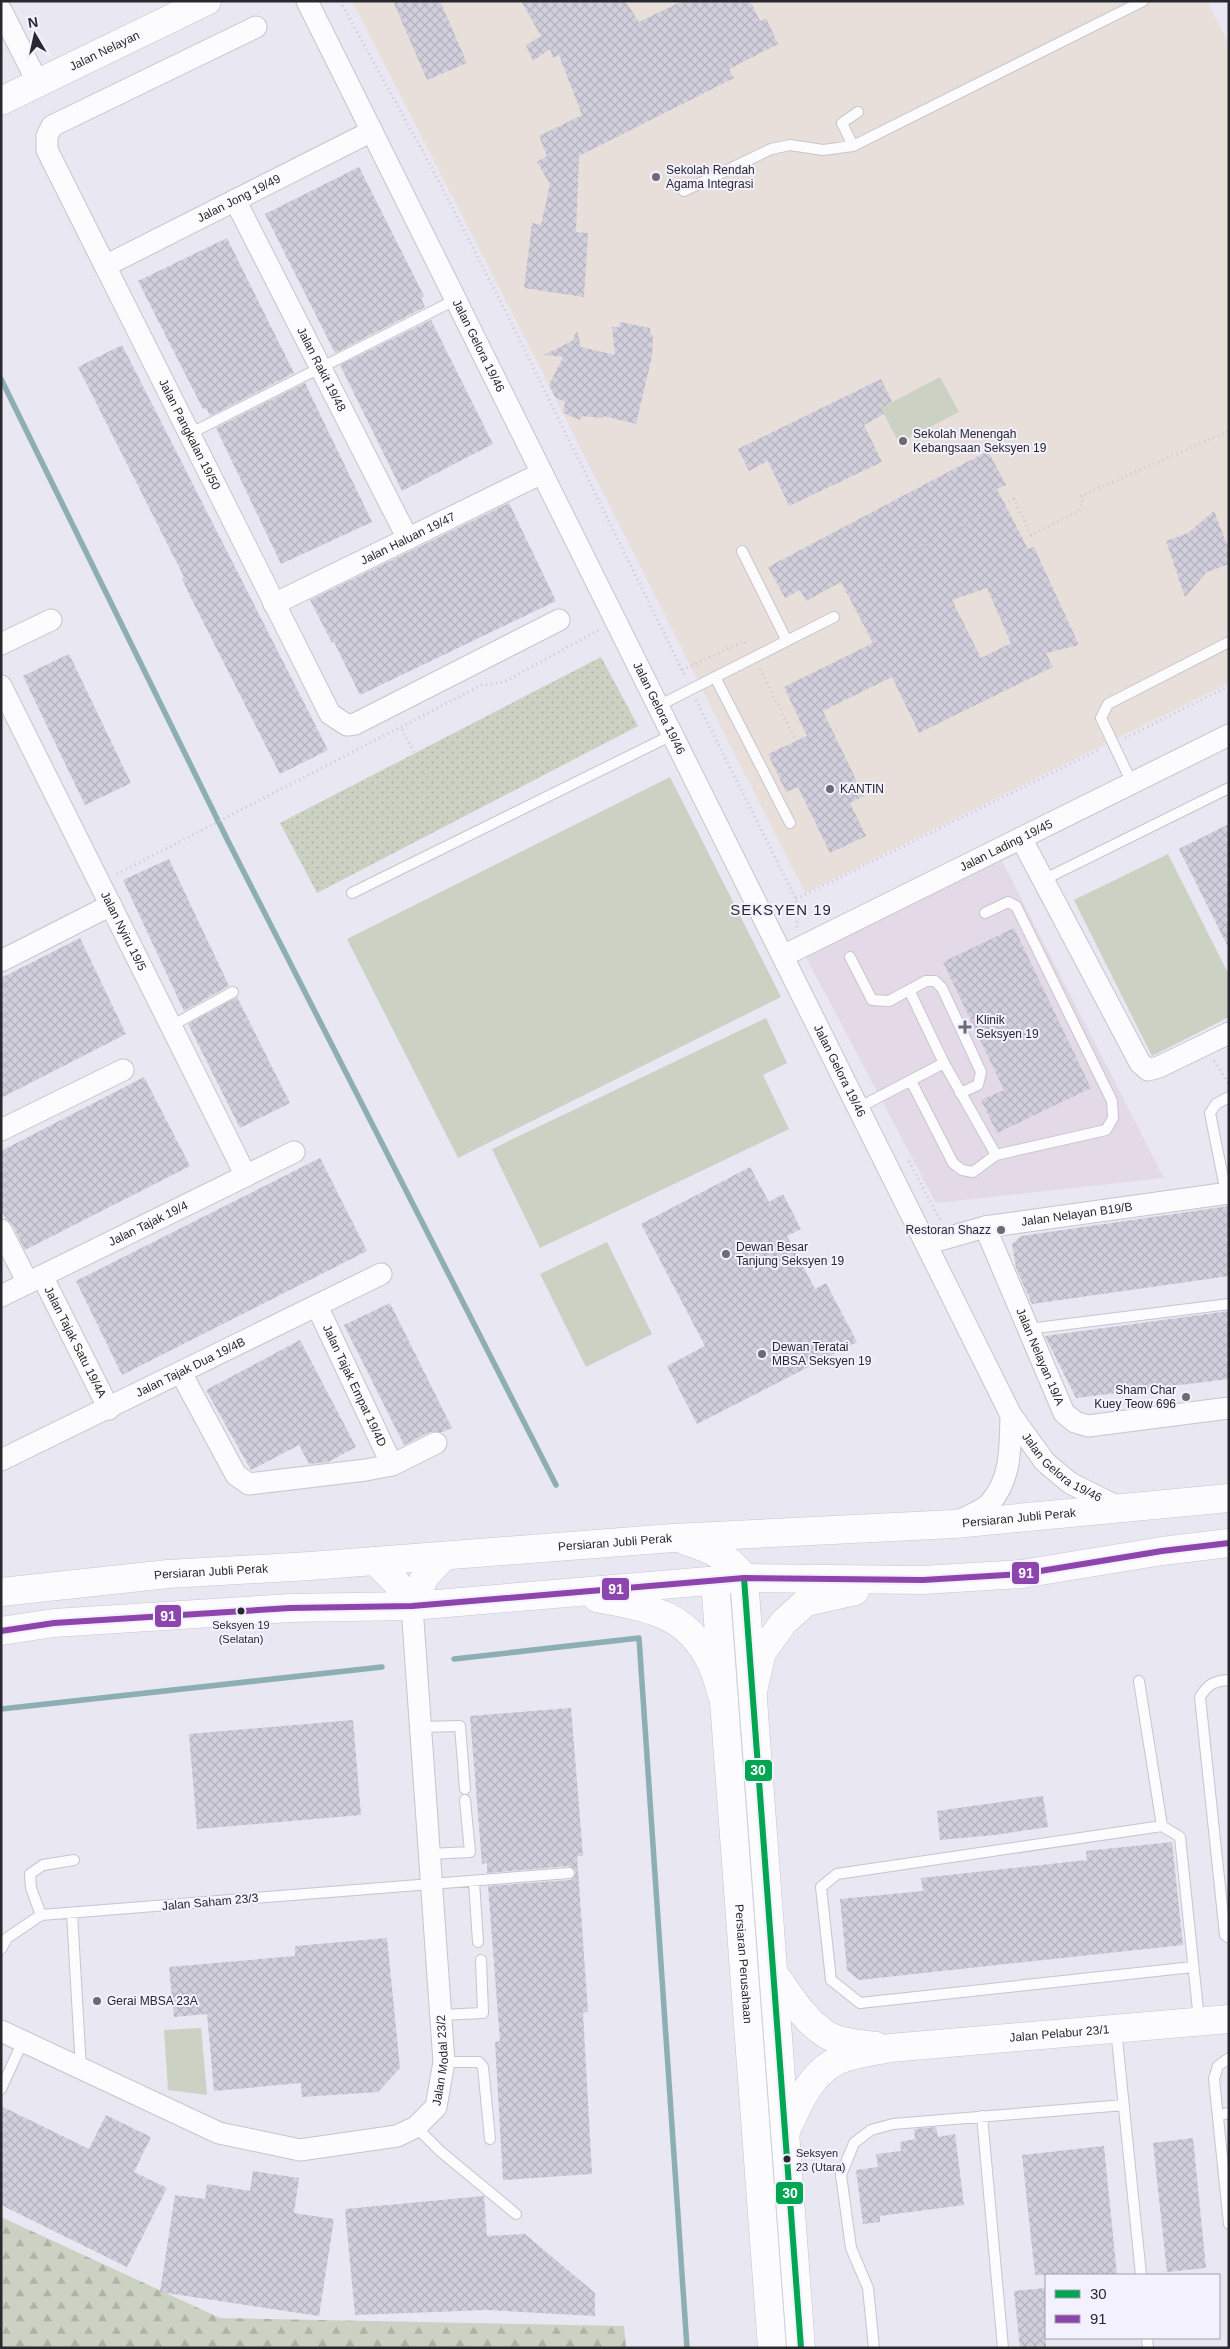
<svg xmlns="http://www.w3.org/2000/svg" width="1230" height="2349" font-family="Helvetica,sans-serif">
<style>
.education{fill:#e9dfda}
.medical{fill:#e4d9e7}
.grass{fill:#cbd1c3}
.forest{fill:url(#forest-firs)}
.park{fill:url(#park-dots)}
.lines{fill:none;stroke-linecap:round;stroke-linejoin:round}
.stream{stroke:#8daeb2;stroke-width:5.5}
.building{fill:url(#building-cross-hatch);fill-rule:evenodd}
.lane-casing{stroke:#c6c5ce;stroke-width:12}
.street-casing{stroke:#c6c5ce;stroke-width:23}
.secondary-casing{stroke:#c6c5ce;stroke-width:29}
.primary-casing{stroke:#c6c5ce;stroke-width:29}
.path{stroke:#cacace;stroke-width:3;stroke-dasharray:1 4;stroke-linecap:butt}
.lane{stroke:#fcfbfd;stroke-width:10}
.street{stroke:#fcfbfd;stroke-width:21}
.secondary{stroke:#fcfbfd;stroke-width:28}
.primary{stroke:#fcfbfd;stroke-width:28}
.bus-1-casing{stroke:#f2f1fd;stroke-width:10}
.bus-2-casing{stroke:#f2f1fd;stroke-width:10}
.bus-1{stroke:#00a651;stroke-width:6}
.bus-2{stroke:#8e44ad;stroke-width:6}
.poi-dot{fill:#6c6b73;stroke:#f2f1fd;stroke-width:2}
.bus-dot{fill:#29282f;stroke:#f2f1fd;stroke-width:2}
.labels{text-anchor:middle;stroke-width:4;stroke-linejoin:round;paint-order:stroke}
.bus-label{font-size:11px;fill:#29282f;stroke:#f2f1fd}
.street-label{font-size:12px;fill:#29282f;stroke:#f2f1fd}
.poi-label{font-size:12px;fill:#29282f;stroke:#f2f1fd;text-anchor:start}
.quarter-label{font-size:15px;letter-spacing:1px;fill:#29282f;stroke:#f2f1fd}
.line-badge{stroke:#f2f1fd;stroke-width:2}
.badge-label{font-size:14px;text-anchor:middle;font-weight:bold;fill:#fff}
</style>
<defs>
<pattern id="forest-firs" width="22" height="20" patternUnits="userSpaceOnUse" patternTransform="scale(1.25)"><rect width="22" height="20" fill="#cbd1c3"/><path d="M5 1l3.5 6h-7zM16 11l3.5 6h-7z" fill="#aeb3a8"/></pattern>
<pattern id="park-dots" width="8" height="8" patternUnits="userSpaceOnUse" patternTransform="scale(1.25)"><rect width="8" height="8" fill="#cbd1c3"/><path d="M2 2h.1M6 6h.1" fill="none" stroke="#aeb3a8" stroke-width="1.8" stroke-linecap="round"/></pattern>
<pattern id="building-cross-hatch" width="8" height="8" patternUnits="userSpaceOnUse" patternTransform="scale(1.25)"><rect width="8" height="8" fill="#d1cfdc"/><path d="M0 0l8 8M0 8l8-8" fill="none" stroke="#b3b2bd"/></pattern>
</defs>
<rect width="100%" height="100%" fill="#e8e7f2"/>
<path class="education" d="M352,1H1207L1229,44V683L805,893L530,348Z"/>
<path class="medical" d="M1002,861L1164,1178L936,1203L806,957Z"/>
<path class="grass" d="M940,377L959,412L899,443L881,408Z
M670,777L781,997L458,1158L347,939Z
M1168,854L1229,975V1017L1152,1056L1074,900Z
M766,1018L787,1063L763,1075L789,1129L540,1248L492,1149Z
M607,1242L652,1334L586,1367L540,1274Z
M201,2028L207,2095L168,2090L164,2030Z"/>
<path class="forest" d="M1,2217L220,2318L624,2326L626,2348H1Z"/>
<path class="park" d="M601,657L638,726L317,893L280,823Z"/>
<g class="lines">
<path class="stream" d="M1,379L227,839L556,1485
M454,1659L639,1638L687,2348
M1,1709L382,1667"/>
</g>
<path class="building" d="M393,1H440L467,63L427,80Z
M521,1H625L639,22L682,1H750L760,21L766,18L778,44L729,69L734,78L579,156L576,232L588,233L584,297L524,288L532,223L541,225L550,184L537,162L547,156L539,136L582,115L559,55L553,58L550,49L533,61L526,45L541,36Z
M359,167L424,296L421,298L425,307L335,353L265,214Z
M227,238L294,373L210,416L206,408L203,409L138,281Z
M431,320L493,444L402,491L340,365Z
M620,322L650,328V333L653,336L652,356L636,424L604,416L602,418L582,416L580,420L563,413L565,402L555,397L549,385L563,357L544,355L572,341L577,331L581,347L615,355L612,327H619Z
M122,345L328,750L280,774L192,600L182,579L184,577L78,367Z
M881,379L892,402L881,408L884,414L864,425L882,462L789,506L768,461L749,471L738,449Z
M305,383L372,522L281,564L216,428Z
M988,451L1006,485L997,489L1028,549L1034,547L1079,645L1046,653L1053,667L919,733L892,677L823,711L864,796L850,803L866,836L830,853L798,787L786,792L768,754L807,736L784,687L873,643L841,582L806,601L800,590L785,598L768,567ZM987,588L1011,643L981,658L952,600Z
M509,503L556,601L360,695L334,642L332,643L310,600Z
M1214,511L1229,550V564L1207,572L1185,597L1166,541L1188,533Z
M69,654L131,783L85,805L23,676Z
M1229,824V949L1179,849Z
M169,859L229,986L184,1011L123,880Z
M1014,928L1091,1088L997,1133L981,1100L1004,1090L943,962Z
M80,938L126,1034L1,1098V978Z
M237,997L290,1103L240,1128L188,1024Z
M144,1077L190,1166L25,1250L12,1224L6,1219L1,1210V1151Z
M320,1158L367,1251L122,1375L76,1281Z
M750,1167L769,1202L783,1194L801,1229L787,1236L815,1289L826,1283L857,1342L697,1424L667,1366L705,1346L641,1224Z
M1229,1206V1276L1032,1304L1016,1268L1012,1244L1021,1236Z
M390,1303L452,1428L443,1432H430L404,1445L344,1325Z
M1229,1311V1379L1076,1398L1045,1336Z
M300,1340L356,1447L328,1462L309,1464L299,1445L251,1470L206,1390Z
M571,1708L583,1856H577L588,2012L583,2013L592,2174L503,2180L495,2042L500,2041L488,1886L570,1880L573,1878L576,1873L574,1869L568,1866L487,1873V1863L482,1864L470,1716Z
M353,1720L361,1815L197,1829L189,1734Z
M1043,1796L1048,1827L995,1835L940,1840L937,1811Z
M1172,1842L1183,1945L859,1980L847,1970L840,1899L923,1891L921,1878L1087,1860L1086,1851Z
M387,1938L400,2068L378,2092L302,2097L301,2083L214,2091L207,2014L174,2017L169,1967L295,1956V1946Z
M1,2106L89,2149L106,2115L151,2137L134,2172L167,2188L127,2267L1,2205Z
M936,2127L938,2137L955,2134L964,2205L880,2216V2222L863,2224L856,2170L878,2167L876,2154L901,2151L900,2142L915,2139L914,2129Z
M1193,2138L1206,2268L1167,2272L1153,2143Z
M1104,2146L1117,2275H1035L1022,2155Z
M253,2171L299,2178L294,2213L334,2219L319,2316L160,2292L175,2195L205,2199L207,2184L250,2191Z
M484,2196L487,2236L525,2234L595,2293V2316L487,2310L355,2315L345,2209Z
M1046,2288V2348H1020L1014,2291Z"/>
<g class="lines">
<defs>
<path id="lane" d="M853,146L842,123L858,112
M684,191L771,149L790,145L823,150L853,146L1143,1
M189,434L455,300
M742,551L787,641
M715,677L790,823
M658,706L834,617
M1132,783L1101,718L1108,704L1229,642
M1043,880L1229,788
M352,893L672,735
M850,957L872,1000L889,1001L926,981H935L942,988L981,1072L978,1085L960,1093
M171,1026L233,992
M944,1063L996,1155
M911,1081L953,1163L962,1170L973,1172L996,1155L1106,1130L1113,1118L1112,1101L1016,906L1008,902L985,913
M858,1108L944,1063L909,990
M1226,1193L1210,1113L1216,1104L1229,1097
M1028,1329L1229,1304
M1229,1680C1214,1681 1208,1684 1200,1697L1225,1935L1229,1938
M1139,1681L1162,1826
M420,1727L460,1726L465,1789
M429,1854L470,1852L465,1800
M474,1881L478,1942
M72,1913L81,2069
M41,1915L31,1888L30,1874L43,1865L74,1860
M1,1949L7,1938L41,1915L569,1873
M1193,1967L860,2003L831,1980L821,1887L837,1874L1162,1826L1180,1837L1199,2020
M441,2015L483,2013L481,1960
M1116,2029L1141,2275
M1229,2058L1218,2066L1214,2079L1229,2224
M444,2062H479L483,2067L490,2139
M1,2089L23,2041
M1218,2115L1229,2113
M982,2116L1003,2348
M416,2127L440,2151L516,2214
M1147,2338L1148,2348
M874,2348L868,2288L851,2248L841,2175L854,2143L871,2130L893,2124L1124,2105"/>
<g id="street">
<path id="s1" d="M307,1L1011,1415L1045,1462L1070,1483L1122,1509"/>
<path d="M1,10L38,83"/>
<path id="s2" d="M256,27L52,126L47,136V150L330,714L347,725L355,724L559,620"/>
<path id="s3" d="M235,200L408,539"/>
<path id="s4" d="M105,266L372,131"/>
<path id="s5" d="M274,604L542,473"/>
<path d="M1,644L51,620"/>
<path id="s6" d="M1,686L246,1176"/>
<path d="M1021,838L1140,1063L1148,1070L1159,1067L1229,1033"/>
<path id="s7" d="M783,956L1229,735"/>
<path d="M1,961L111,905"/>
<path d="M1,1130L123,1070"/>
<path id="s8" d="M985,1227L1064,1413L1075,1422L1088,1426L1229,1408"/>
<path d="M1,1230L28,1283"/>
<path id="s9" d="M926,1244L985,1227L1229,1193"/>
<path id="s10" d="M42,1276L109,1409"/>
<path id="s11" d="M1,1296L294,1152"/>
<path id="s12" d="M317,1306L392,1465"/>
<path d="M181,1373L236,1475L249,1484L366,1470L392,1465L436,1443"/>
<path id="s13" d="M1,1460L381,1274"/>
<path d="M959,1521C968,1516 982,1511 989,1504C1012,1479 1010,1447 1011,1415"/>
<path id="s14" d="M1,2031L219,2133L300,2150L397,2136L416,2127L436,2107L444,2062L412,1606"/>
</g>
<g id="secondary">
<path id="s15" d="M1,101L207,1"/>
<path d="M744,1578L801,2348"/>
<path id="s16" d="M715,1580L772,2348"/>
<path d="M774,1974C789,1994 804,2021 827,2035C842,2043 860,2044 876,2046"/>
<path id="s17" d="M787,2129C799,2102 813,2068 844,2058C859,2053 875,2051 890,2048L1229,2019"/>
</g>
<g id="primary">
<path d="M686,1541C710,1549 729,1556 744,1578"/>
<path d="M375,1561L395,1581L412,1606"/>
<path id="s18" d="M1,1592L168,1574L310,1566L673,1538L954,1524L1229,1498"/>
<path d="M597,1598C645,1608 683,1611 708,1657C716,1670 719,1687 724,1701"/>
<path d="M412,1606L425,1576L444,1556"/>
<path d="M1,1631L54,1623L290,1608L412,1606L744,1578L923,1580L1022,1574L1162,1551L1229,1543"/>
<path d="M753,1691L762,1652L784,1622L806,1602L855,1591"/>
</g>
</defs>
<use href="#lane" class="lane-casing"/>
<use href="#street" class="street-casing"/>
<use href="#secondary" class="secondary-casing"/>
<use href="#primary" class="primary-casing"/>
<path class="path" d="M340,1L434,172L510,320L685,676
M867,576L1014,499L1031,535L1079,511L1083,503L1081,496L1229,431
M760,669L800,749L837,730
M682,670L744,641L748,646
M696,700L796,899L797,928
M1125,738L1229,686
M398,825L389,811L432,787L401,727
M117,874L482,685L504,682L599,630
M796,899L1101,749
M1214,1061L1228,1083
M909,1161L940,1220"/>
<use href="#lane" class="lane"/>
<use href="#street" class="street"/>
<use href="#secondary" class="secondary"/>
<use href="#primary" class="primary"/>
<defs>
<path id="bus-1" d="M744,1578L801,2348"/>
<path id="bus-2" d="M1,1631L54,1623L290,1608L412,1606L744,1578L923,1580L1022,1574L1162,1551L1229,1543"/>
</defs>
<use href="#bus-1" class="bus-1-casing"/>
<use href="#bus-2" class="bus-2-casing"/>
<use href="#bus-1" class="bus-1"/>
<use href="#bus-2" class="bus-2"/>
</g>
<g class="poi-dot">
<circle cx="656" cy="177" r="5"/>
<circle cx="903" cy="441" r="5"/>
<circle cx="830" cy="789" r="5"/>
<path d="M962.5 1019.5h5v5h5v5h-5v5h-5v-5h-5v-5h5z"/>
<circle cx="1001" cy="1230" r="5"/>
<circle cx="726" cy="1254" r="5"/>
<circle cx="762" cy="1354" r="5"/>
<circle cx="1186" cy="1397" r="5"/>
<circle cx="97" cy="2001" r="5"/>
</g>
<g class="bus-dot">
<circle cx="241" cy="1611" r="4.5"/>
<circle cx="787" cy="2159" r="4.5"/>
</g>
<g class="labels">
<g class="bus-label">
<text x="241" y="1629">Seksyen 19<tspan x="241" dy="14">(Selatan)</tspan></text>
<text x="796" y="2157" text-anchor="start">Seksyen<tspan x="796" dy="14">23 (Utara)</tspan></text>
</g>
<g class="street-label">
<text dy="4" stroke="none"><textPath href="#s15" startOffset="115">Jalan Nelayan</textPath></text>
<text dy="4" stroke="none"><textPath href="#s4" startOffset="150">Jalan Jong 19/49</textPath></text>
<text dy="4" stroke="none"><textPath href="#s1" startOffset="385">Jalan Gelora 19/46</textPath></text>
<text dy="4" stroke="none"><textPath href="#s3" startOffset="190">Jalan Rakit 19/48</textPath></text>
<text dy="4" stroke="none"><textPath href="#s2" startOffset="570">Jalan Pangkalan 19/50</textPath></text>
<text dy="4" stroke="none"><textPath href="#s5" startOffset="149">Jalan Haluan 19/47</textPath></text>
<text dy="4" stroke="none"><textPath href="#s1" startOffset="790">Jalan Gelora 19/46</textPath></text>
<text dy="4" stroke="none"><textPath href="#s7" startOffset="249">Jalan Lading 19/45</textPath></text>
<text dy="4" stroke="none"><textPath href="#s6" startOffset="274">Jalan Nyiru 19/5</textPath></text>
<text dy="4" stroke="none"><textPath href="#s1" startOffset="1195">Jalan Gelora 19/46</textPath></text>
<text dy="4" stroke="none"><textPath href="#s9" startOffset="154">Jalan Nelayan B19/B</textPath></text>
<text dy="4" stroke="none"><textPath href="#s11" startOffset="164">Jalan Tajak 19/4</textPath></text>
<text dy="4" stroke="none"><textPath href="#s10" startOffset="74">Jalan Tajak Satu 19/4A</textPath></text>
<text dy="4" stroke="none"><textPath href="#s8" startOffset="141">Jalan Nelayan 19/A</textPath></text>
<text dy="4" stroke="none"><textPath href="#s13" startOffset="211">Jalan Tajak Dua 19/4B</textPath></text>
<text dy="4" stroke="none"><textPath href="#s12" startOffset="88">Jalan Tajak Empat 19/4D</textPath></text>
<text dy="4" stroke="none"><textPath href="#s1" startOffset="1654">Jalan Gelora 19/46</textPath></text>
<text dy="4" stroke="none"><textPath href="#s18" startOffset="1021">Persiaran Jubli Perak</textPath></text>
<text dy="4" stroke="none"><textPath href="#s18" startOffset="616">Persiaran Jubli Perak</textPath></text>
<text dy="4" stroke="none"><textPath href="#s18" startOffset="211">Persiaran Jubli Perak</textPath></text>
<text transform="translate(210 1902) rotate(-5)" y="4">Jalan Saham 23/3</text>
<text dy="4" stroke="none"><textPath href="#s16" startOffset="385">Persiaran Perusahaan</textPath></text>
<text dy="4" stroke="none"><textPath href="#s17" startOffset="311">Jalan Pelabur 23/1</textPath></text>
<text dy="4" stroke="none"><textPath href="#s14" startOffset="518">Jalan Modal 23/2</textPath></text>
</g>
<g class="poi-label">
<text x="666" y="174">Sekolah Rendah<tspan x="666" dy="14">Agama Integrasi</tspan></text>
<text x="913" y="438">Sekolah Menengah<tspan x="913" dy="14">Kebangsaan Seksyen 19</tspan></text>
<text x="840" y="793">KANTIN</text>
<text x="976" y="1024">Klinik<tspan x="976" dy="14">Seksyen 19</tspan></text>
<text x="991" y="1234" text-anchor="end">Restoran Shazz</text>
<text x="736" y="1251">Dewan Besar<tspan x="736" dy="14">Tanjung Seksyen 19</tspan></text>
<text x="772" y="1351">Dewan Teratai<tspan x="772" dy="14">MBSA Seksyen 19</tspan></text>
<text x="1176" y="1394" text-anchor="end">Sham Char<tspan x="1176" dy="14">Kuey Teow 696</tspan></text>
<text x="107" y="2005">Gerai MBSA 23A</text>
</g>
<g class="quarter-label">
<text x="781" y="915">SEKSYEN 19</text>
</g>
</g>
<g class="line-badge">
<rect x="1011" y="1561" width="29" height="24" rx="5" fill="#8e44ad"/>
<rect x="601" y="1577" width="29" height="24" rx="5" fill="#8e44ad"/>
<rect x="154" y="1604" width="28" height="24" rx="5" fill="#8e44ad"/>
<rect x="744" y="1759" width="29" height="23" rx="5" fill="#00a651"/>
<rect x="775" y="2181" width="29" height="24" rx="5" fill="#00a651"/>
</g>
<g class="badge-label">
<text x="1026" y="1578">91</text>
<text x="616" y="1594">91</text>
<text x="168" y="1621">91</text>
<text x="758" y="1775">30</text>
<text x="790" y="2198">30</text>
</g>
<rect width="1230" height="2349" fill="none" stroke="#29282f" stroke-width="5"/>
<rect x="1045" y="2274" width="175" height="65" fill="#f2f1fd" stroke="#a2a1ab"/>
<rect x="1055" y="2290" width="25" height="8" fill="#00a651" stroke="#a2a1ab"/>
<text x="1090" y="2299" font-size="15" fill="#29282f">30</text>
<rect x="1055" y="2315" width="25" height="8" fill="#8e44ad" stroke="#a2a1ab"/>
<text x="1090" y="2324" font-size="15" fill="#29282f">91</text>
<g transform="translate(35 35) rotate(351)" stroke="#f2f1fd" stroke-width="4" paint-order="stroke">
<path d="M0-4L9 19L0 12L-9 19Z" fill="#29282f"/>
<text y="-8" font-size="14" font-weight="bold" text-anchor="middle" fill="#29282f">N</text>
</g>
</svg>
